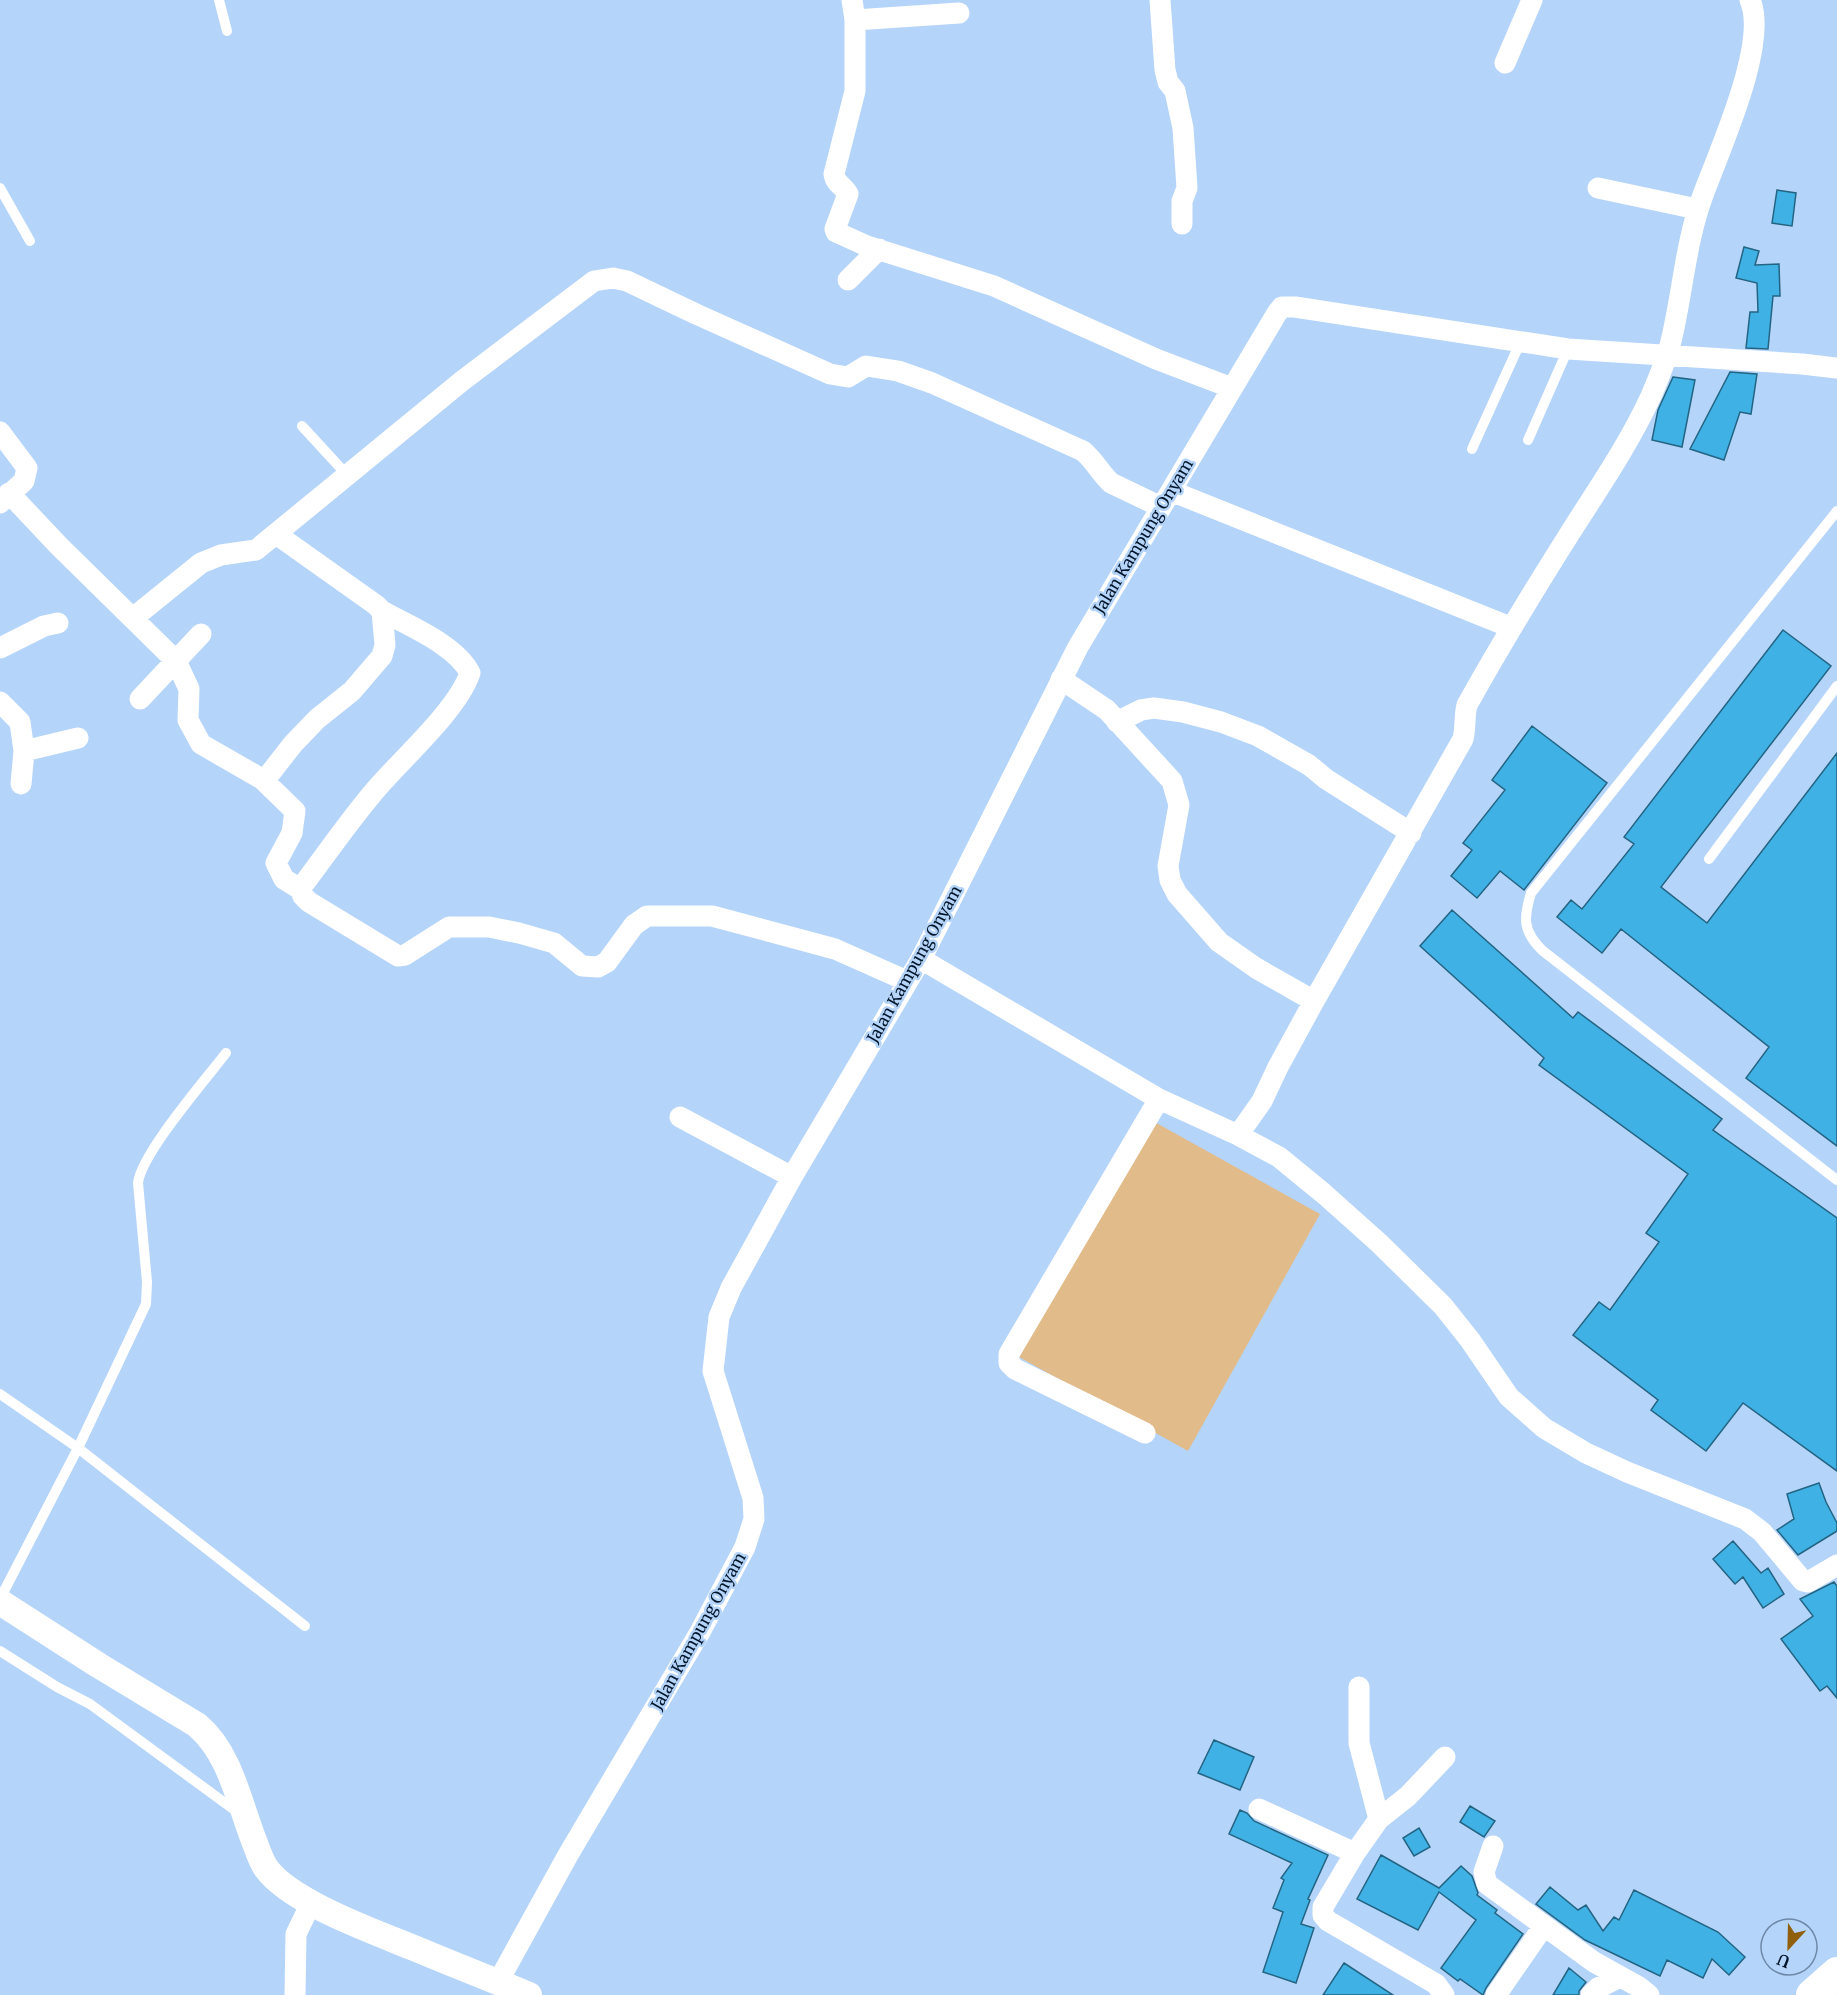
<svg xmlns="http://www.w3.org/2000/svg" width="1837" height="1995" font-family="Merriweather,serif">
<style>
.green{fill:#e1bb8a}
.building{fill:#40b1e5;stroke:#236483;stroke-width:1.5}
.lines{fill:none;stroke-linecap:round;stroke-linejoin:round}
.service{stroke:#fff;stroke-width:10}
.minor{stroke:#fff;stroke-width:21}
.tertiary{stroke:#fff;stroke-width:26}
.primary{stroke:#fff;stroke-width:32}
.labels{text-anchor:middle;stroke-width:5;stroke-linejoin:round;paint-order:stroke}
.street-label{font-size:16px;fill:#03152b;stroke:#b5d4f9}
</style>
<rect width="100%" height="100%" fill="#b5d4f9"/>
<path class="green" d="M1151,1120L1320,1214L1188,1451L1019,1357Z"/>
<path class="building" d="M1777,190L1796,193L1792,226L1772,223Z
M1744,247L1759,251L1755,265L1779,264L1780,296H1773L1768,349L1746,348L1750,312H1758L1757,283L1736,278Z
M1730,372L1757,374L1751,414L1740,412L1724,460L1690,449Z
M1673,377L1695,380L1682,447L1652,440L1658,410Z
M1783,630L1831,666L1661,887L1707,923L1837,753V1146L1746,1078L1769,1047L1621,929L1602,953L1557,917L1571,900L1582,909L1634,844L1624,837Z
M1532,726L1607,783L1524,890L1500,871L1477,898L1451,876L1472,850L1463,843L1505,790L1492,780Z
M1452,910L1573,1018L1578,1012L1722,1119L1713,1130L1837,1218V1471L1743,1403L1706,1451L1651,1410L1658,1400L1573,1335L1599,1302L1610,1310L1659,1242L1646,1233L1688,1174L1539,1065L1544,1058L1420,946Z
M1819,1483L1826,1502L1837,1523V1531L1798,1555L1777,1530L1794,1519L1787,1494Z
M1733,1541L1761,1573L1768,1568L1784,1594L1763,1608L1743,1577L1735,1584L1713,1559Z
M1834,1582L1837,1586V1698L1827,1686L1820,1691L1781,1639L1813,1616L1800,1599Z
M1214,1740L1254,1757L1240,1790L1198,1773Z
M1470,1806L1495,1821L1484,1837L1460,1822Z
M1240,1810L1247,1813L1254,1821L1328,1855L1308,1899L1310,1900L1301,1924L1314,1928L1296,1983L1263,1972L1283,1912L1273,1908L1284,1880L1281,1878L1292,1863L1229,1834Z
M1419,1828L1430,1847L1414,1856L1403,1838Z
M1381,1855L1439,1888L1461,1866L1472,1876L1478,1893L1477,1895L1497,1910L1495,1913L1523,1934L1486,1988L1483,1995L1460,1979L1458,1981L1441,1968L1476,1920L1439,1892L1418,1930L1357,1899Z
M1550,1887L1578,1910L1586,1905L1603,1931L1614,1917L1619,1920L1634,1890L1718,1932L1745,1957L1729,1975L1712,1959L1703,1978L1667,1960L1660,1976L1585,1940L1536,1904Z
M1344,1963L1393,1995H1323Z
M1569,1968L1586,1982L1579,1991V1995H1553Z"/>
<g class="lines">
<path class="service" d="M219,0L227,31
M0,188L30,241
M302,426L347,475
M1528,440L1568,349
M1472,449L1520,343
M1837,511L1531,893C1523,919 1523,932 1543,951L1837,1180
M1709,859L1837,686
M0,1394L78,1448L305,1626
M0,1599L78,1448L146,1304L147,1282L138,1183C141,1154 206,1079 226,1053
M0,1651L57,1687L90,1704L240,1814"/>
<path class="minor" d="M852,0L855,20V91L834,174C835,184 844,186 848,194L835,229L836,232L867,246L994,286L1156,359L1232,388
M1160,0L1165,70L1168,82L1175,91L1183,128L1187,188L1182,201V224
M855,20L959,13
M1505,63L1532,0
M1598,188L1697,209
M848,280L879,249
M0,432L27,468L24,481L0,503
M1171,491L1510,627
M9,493L59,546L176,661L189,689L188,720L201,744L262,779L268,776L293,744L317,719L352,691L382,656L385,645L382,611L376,605L276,534
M382,611C409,626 456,645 470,673C458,709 404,757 378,787C350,819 326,855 300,889L303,896L309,902L398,956L405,955L449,927H489L519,933L554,943L582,966L598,967L607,962L634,925L647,916H712L835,949L907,981
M133,618L201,563L221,555L256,550L462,381L594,281L613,278L627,281L696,314L830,374L848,377L866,366L898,371L932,383L1083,451C1095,461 1100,473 1111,483L1161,507
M0,648L44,626L58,623
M1061,679L1107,710L1172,781L1179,805L1168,866L1170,880L1177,894L1219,942L1256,968L1314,1001L1278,1067L1262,1101L1238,1135
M140,699L201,634
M0,702L20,722L24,751L21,784
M1117,722L1141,710L1154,708L1183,712L1221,722L1258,736L1309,765L1326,779L1411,833
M24,751L78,738
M262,779L295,811L292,833L276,863L284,879L300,889
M921,959L1159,1099L1238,1135L1279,1157L1323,1193L1379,1243L1443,1306L1470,1340L1509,1397L1544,1428L1586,1453L1627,1472L1745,1519L1762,1532L1803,1581L1808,1582L1837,1565
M1314,1001L1463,739C1466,727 1464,716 1467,705C1500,646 1534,590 1570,533C1598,489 1629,444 1651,396C1659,377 1668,357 1672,337C1683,289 1686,241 1703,195C1719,151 1769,43 1750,0
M680,1117L792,1177
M1145,1433L1015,1369L1009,1363V1354L1159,1099
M1359,1687V1743L1379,1819
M1259,1809L1355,1853
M1493,1846L1484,1872L1487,1884L1594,1962L1639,1987L1649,1995
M498,1982L568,1855L700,1632L745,1547L754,1519L753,1498L713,1371L719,1317L731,1288L792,1177L921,959L1078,647L1277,313L1282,307H1295L1568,349L1802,364L1837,368
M295,1995L296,1934L311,1903
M1444,1995L1436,1984L1328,1921L1323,1915V1907L1355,1853L1379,1819L1408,1796L1445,1757
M1496,1995L1543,1927
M1591,1995L1598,1988L1620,1977"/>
<path class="tertiary" d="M0,1602L98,1665L197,1725C230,1753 238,1799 253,1838C257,1848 260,1859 266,1868C290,1902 375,1932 414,1948C452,1964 491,1979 529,1995"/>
<path class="primary" d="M1812,1995L1837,1973"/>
</g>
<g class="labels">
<g class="street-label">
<text transform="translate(1143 536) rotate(-59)" y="6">Jalan Kampung Onyam</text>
<text transform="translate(914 964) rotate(-61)" y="6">Jalan Kampung Onyam</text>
<text transform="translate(698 1631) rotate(-61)" y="6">Jalan Kampung Onyam</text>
</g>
</g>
<g transform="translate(1789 1947) rotate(202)"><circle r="28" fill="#b5d4f9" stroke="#6e88a7" stroke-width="1.5"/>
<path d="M0-4.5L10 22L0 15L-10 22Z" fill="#905f0d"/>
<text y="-9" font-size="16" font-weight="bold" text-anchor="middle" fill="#03152b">U</text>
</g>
</svg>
